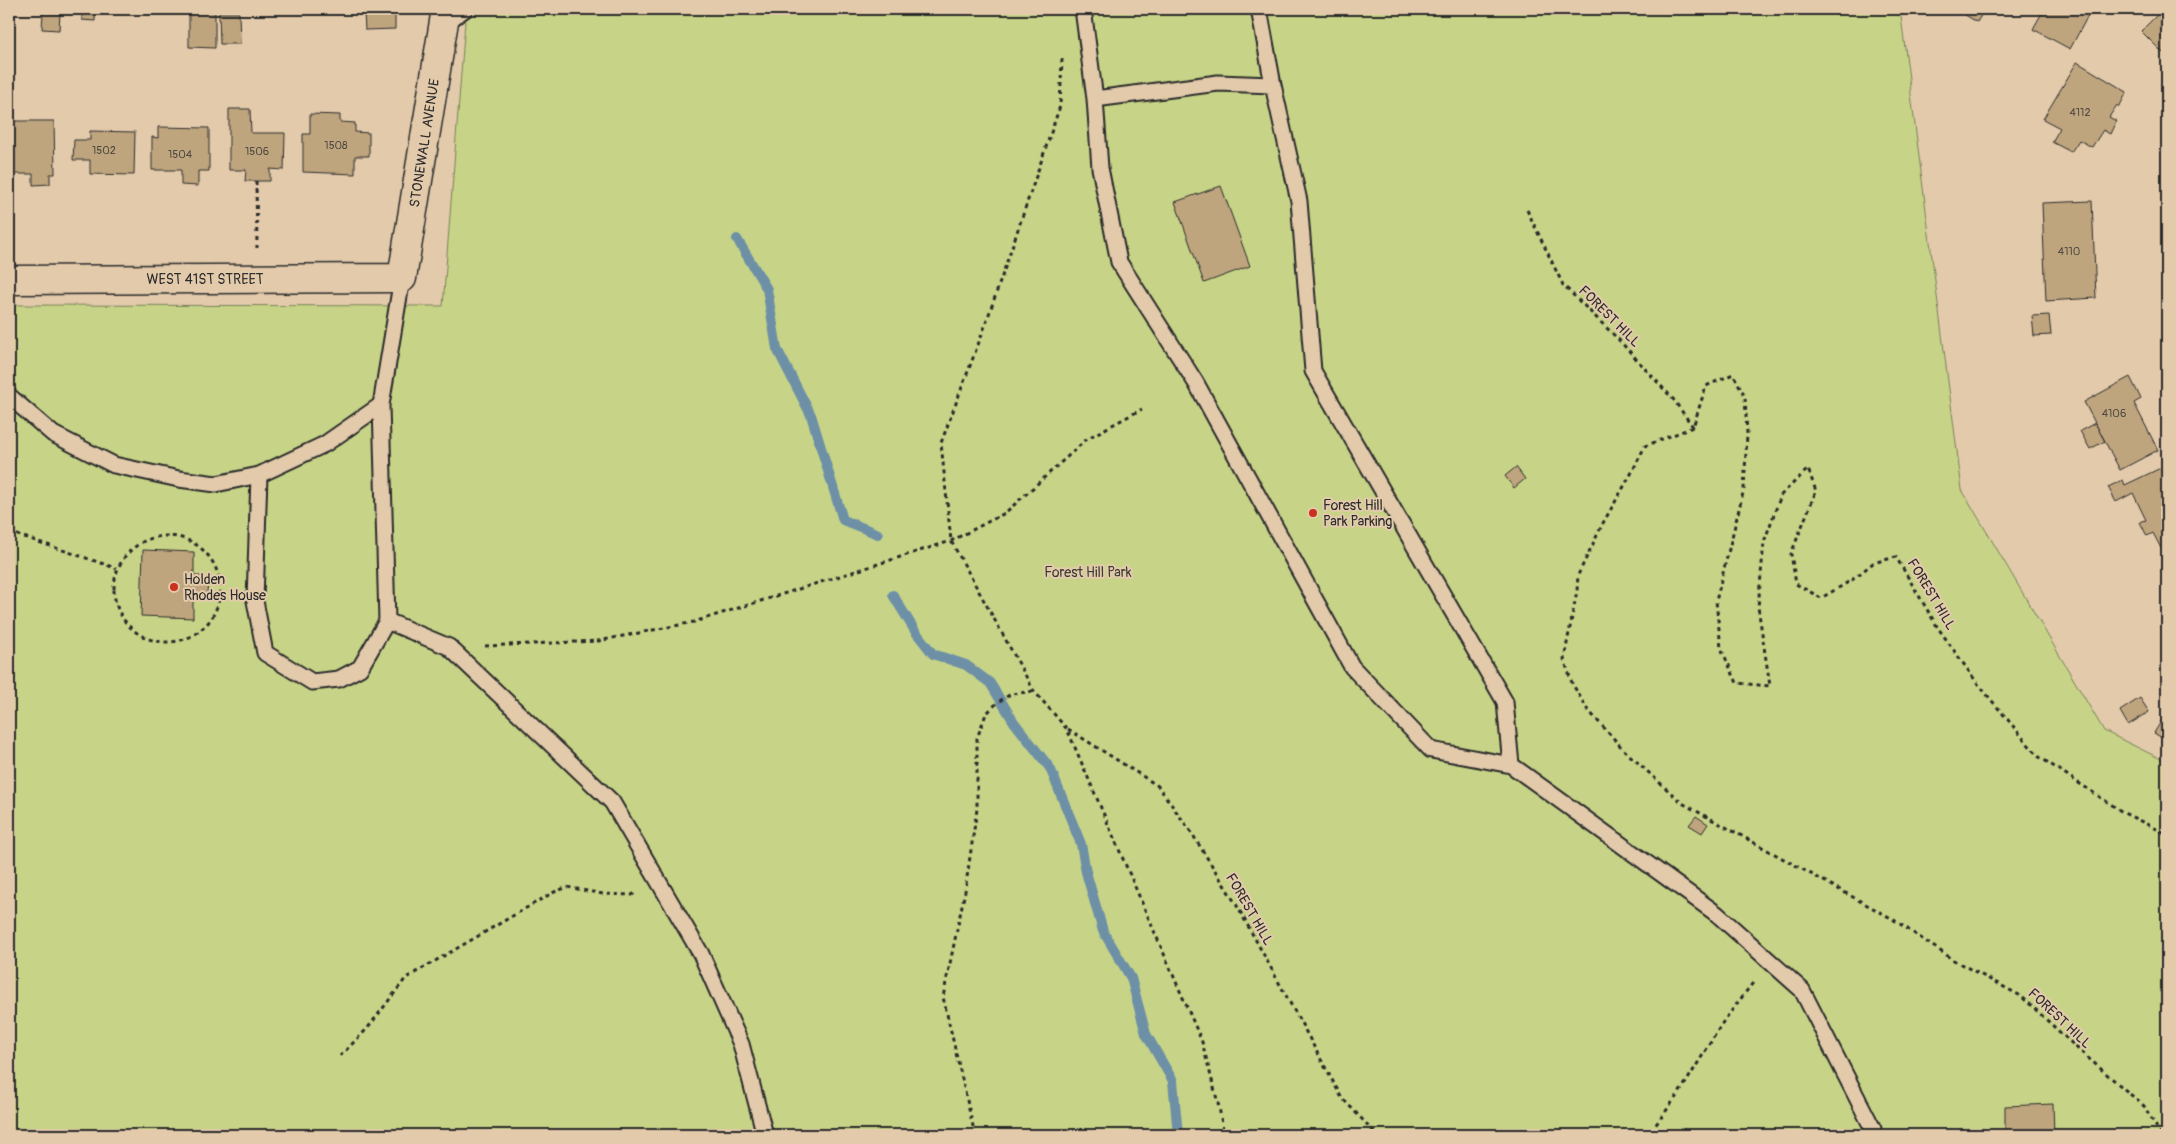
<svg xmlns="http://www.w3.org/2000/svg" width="2176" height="1144" font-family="Pangolin,sans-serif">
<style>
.green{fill:#c7d487;stroke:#798059}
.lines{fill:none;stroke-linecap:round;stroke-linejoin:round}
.stream{stroke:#6d90a7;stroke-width:10}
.building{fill:#bfa57e;stroke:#2b2b2b}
.lane-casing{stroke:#2b2b2b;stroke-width:19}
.street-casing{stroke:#2b2b2b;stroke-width:31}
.path{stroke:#2b2b2b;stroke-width:3;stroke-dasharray:4 4;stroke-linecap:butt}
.lane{stroke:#e2caab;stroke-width:15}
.street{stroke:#e2caab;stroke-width:28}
.poi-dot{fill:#c8321e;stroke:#e2caab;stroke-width:2}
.labels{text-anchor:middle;stroke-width:4;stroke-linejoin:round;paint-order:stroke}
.number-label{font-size:11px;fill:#504a40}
.street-label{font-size:14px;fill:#2b2b2b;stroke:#e2caab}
.poi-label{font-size:14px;fill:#2b2b2b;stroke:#e2caab;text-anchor:start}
.park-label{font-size:14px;fill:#3b3c34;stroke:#e2caab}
</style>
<rect width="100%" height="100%" fill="#e2caab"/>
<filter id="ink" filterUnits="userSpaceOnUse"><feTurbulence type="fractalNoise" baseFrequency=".02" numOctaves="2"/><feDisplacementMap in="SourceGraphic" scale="10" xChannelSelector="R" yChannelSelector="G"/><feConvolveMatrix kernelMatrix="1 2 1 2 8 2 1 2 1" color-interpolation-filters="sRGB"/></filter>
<g filter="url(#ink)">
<path class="green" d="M466,9H1900L1962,490L2104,731L2167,762V1135H9V305L443,306Z"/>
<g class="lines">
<path class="stream" d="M737,239L767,289L777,349L811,415L843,520L878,534
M893,595L915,631L933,654L966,665L990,683L1014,722L1050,768L1081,844L1086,872L1103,931L1131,978L1146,1034L1173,1081L1178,1135"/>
</g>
<path class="building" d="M82,9H95V21L82,20Z
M1964,9H1978L1983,12L1977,22L1962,13Z
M2044,9L2091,10L2070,49L2033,29Z
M2163,9H2167V57L2141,31Z
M189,10H215V48L189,47Z
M395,11V29L365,30L364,12Z
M43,12L60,13L59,30L42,29Z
M219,13H239L240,44H220Z
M2077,62L2127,92L2119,107L2117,105L2109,117L2116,121L2110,134L2103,130L2092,147L2079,140L2071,152L2052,142L2060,128L2043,119Z
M229,109H250L251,133H285L284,170L270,169V181H245L246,170H229Z
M310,114L340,115V122L355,123V132L369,133V156H355V174L303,172V134H310Z
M13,121H54L55,174H50V184L33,185V174H14V157H9V141H13Z
M158,127L209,128V171H198V186L181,185V170H152V137L158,138Z
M90,131L135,132L134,175L90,174V160H73L74,140H90Z
M1221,186L1250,266L1204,283L1175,202Z
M2092,201L2096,298L2046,301L2042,203Z
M2049,315L2051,335L2034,336L2032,316Z
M2130,377L2141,399L2134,403L2158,450L2120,470L2084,402Z
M2095,423L2105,441L2090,449L2080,431Z
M2167,465V548L2162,550L2153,533L2147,536L2140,522L2146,520L2133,493L2116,502L2108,487L2123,480L2125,485Z
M1516,467L1525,479L1514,488L1505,476Z
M143,550L194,552V576H202L208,583L207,593L202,598H193V618L141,616Z
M2140,698L2149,712L2128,725L2120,711Z
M2167,712V741L2154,733Z
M1696,816L1708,824L1702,833L1689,825Z
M2053,1104L2054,1135H2005V1106Z"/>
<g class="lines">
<defs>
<path id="lane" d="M1083,9L1095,99
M1259,9L1273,85
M444,24L465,9
M9,396L53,434L114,465L179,479L216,484L259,475L325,444L381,405L402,278
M259,475L255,601L265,653L312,682L339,679L360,668L387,621L381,405
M387,621L449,647L612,802L701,954L741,1044L765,1135
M1511,765L1431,750L1352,667L1196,383L1119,262L1100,168L1095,99L1218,83L1273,85L1299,201L1313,371L1505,702L1511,765L1717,914L1802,990L1873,1129"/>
<path id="street" d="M9,280L402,278L446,9"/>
</defs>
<use href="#lane" class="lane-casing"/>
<use href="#street" class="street-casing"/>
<path class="path" d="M1062,59L1060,106L985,326L941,443L951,541L1034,691L1067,729L1202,1042L1219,1107L1224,1135
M256,181L257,248
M1527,210L1563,285L1618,339L1673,399L1693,427
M9,532L107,565L116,569
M114 589a53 53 0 1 1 106 0a53 53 0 1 1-106 0Z
M485,646L598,641L694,622L951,541L1005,513L1088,438L1142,409
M1068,729L1158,786L1191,832L1236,904L1342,1098L1377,1135
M340,1056L367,1029L406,978L552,893L567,887L603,894L632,895L637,892
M975,1135L943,997L965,891L977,809V738L986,714L998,702L1011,694L1034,691
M1644,1135L1652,1130L1682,1089L1723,1022L1755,980
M2161,1135L2144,1106L2080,1051L2021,996L1955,961L1891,918L1682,803L1624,750L1587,709L1572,683L1564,659L1577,591L1578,575L1603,523L1630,476L1645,446L1693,427L1706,386L1733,374L1745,396L1747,434L1744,489L1716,601L1721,648L1737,683L1770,686L1758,607L1764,542L1781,495L1808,469L1816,491L1791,554L1796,584L1821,598L1852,580L1873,563L1896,557L1938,628L1978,684L2038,756L2124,813L2167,834"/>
<use href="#lane" class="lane"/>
<use href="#street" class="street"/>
</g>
</g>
<g class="poi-dot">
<circle cx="1313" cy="513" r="5"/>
<circle cx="174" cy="587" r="5"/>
</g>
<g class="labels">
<g class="number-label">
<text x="2080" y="116">4112</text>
<text x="336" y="149">1508</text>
<text x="104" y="154">1502</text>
<text x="257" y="155">1506</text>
<text x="180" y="158">1504</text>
<text x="2069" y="255">4110</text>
<text x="2114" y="417">4106</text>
</g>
<g class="street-label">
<text transform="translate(424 143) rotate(-81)" y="5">STONEWALL AVENUE</text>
<text x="205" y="284">WEST 41ST STREET</text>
<text transform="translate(1610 316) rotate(45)" y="5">FOREST HILL</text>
<text transform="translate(1932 594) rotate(59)" y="5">FOREST HILL</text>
<text transform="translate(1250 909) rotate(60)" y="5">FOREST HILL</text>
<text transform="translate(2060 1018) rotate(43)" y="5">FOREST HILL</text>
</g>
<g class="poi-label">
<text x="1323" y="510">Forest Hill<tspan x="1323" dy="16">Park Parking</tspan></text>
<text x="184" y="584">Holden<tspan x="184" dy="16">Rhodes House</tspan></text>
</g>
<g class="park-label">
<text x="1088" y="577">Forest Hill Park</text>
</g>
</g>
<rect width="2176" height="1144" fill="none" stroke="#e2caab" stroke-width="30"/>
<rect x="15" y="15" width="2146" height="1114" fill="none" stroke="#2b2b2b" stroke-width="2" filter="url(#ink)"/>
</svg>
